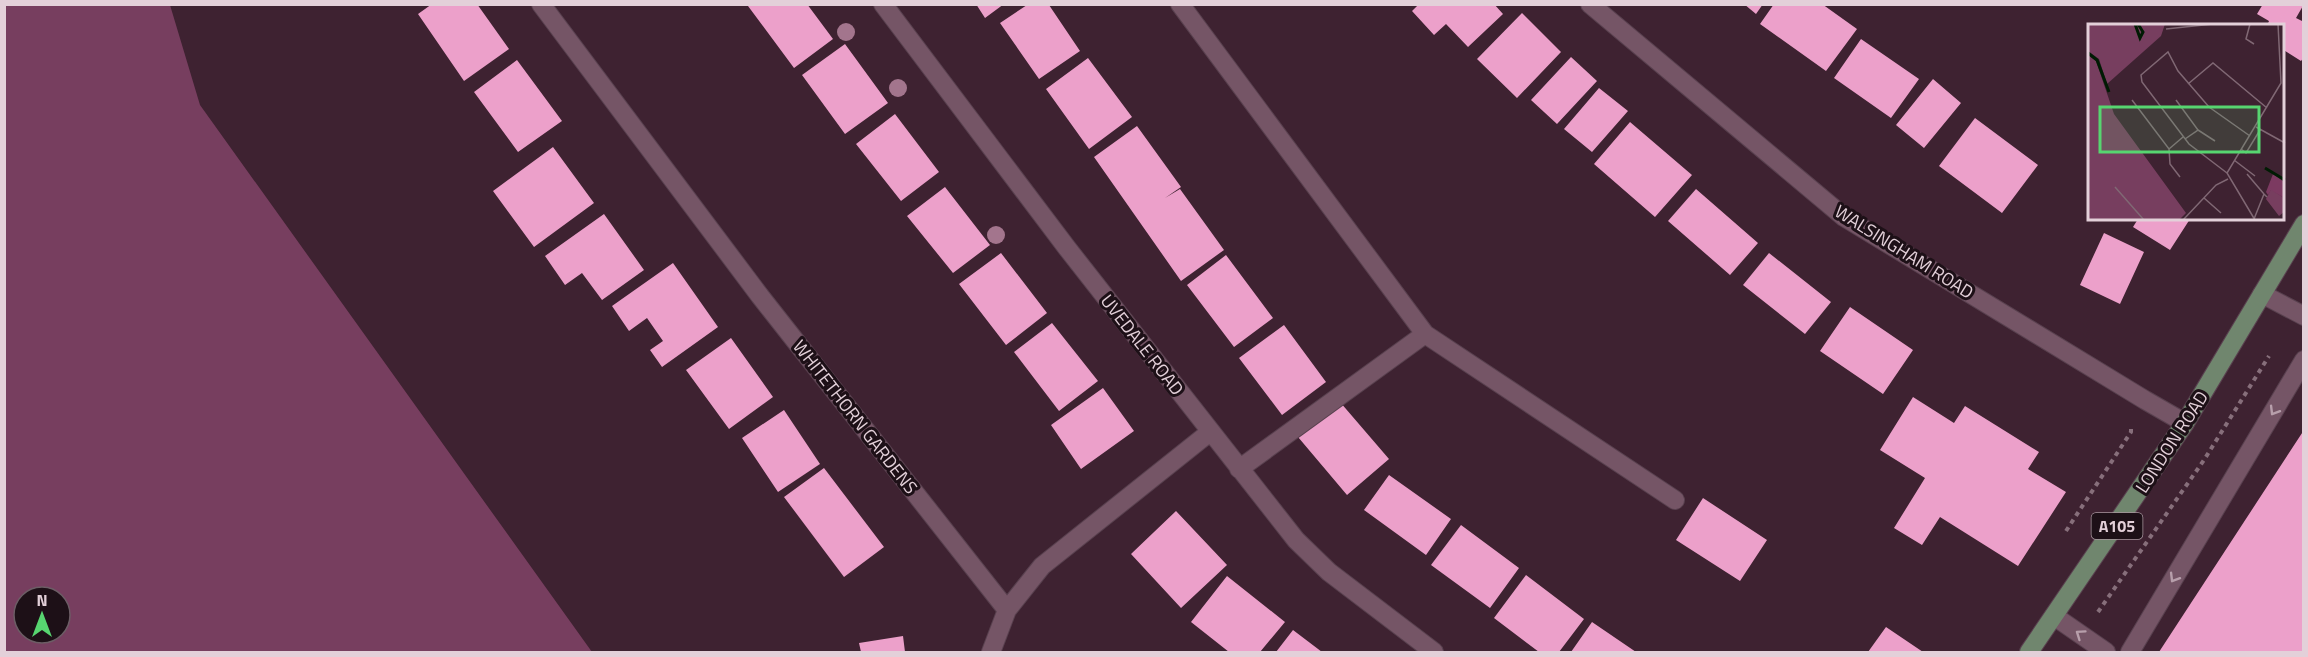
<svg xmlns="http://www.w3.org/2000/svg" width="2308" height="657" font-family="'Titillium Web',sans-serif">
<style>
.green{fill:#773e5f;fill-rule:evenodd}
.building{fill:#eca0ca}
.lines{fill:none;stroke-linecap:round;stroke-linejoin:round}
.minor-casing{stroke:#59414f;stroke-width:20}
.major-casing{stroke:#59414f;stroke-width:20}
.path{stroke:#876f7b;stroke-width:4;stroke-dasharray:4.5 4.5;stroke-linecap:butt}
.minor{stroke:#755566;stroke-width:18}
.major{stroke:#70866e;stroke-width:18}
.tree{fill:#a3758d}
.oneway{stroke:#b79fab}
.labels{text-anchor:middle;stroke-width:6;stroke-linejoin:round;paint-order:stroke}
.shield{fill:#1d1017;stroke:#a8969f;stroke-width:1.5}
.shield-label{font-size:16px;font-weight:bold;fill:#e3d0d9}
.street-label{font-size:18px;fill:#e3d0d9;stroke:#1d1017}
.inset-river{fill:none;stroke:#001b03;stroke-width:3}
.inset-road{fill:none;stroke:#806874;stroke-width:1.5}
.view{fill:#57d570;fill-opacity:0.15;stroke:#57d570;stroke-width:3}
.inset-edge{fill:none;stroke:#e3d0d9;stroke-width:3}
</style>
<rect width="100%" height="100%" fill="#3e2231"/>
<path class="green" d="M4,5H170L200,105L592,652H5ZM24,597H60V633H24Z"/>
<path class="building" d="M432,4H477L509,49L464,81L418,14Z
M750,4H807L833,39L794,68L748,6Z
M976,4H1004L985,18Z
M1419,4H1494L1503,14L1468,47L1446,24L1434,35L1412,11Z
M1744,4H1763L1756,14Z
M1774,4H1822L1857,29L1826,71L1760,24Z
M2263,4H2304L2296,18L2304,22V57L2301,61L2282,49V26H2267L2269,21L2257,14Z
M1027,5H1049L1080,51L1039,79L1000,23Z
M1522,13L1561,52L1517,98L1477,59Z
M1861,39L1919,79L1891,118L1834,78Z
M845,44L888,103L845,134L802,75Z
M1571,57L1597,81L1557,124L1531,100Z
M1088,58L1132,117L1089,149L1046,89Z
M517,60L562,121L518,152L474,92Z
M1933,79L1961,103L1924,148L1896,125Z
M1599,88L1628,111L1592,152L1564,129Z
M895,114L939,172L901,201L856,144Z
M1975,118L2038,165L2002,213L1939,166Z
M1630,122L1692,175L1655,217L1594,164Z
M1137,126L1181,187L1165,198L1180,189L1224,250L1181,281L1094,157Z
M553,147L594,203L534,247L493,191Z
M945,187L990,245L953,273L907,216Z
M1696,189L1758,243L1730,275L1668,221Z
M604,214L644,270L602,300L582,273L565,285L545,256Z
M2138,219H2190L2170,250L2133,227Z
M2104,233L2144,252L2120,304L2080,285Z
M1001,253L1047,313L1006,345L959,284Z
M1769,253L1831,302L1805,334L1743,285Z
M1226,255L1273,318L1234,347L1187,285Z
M673,263L718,327L662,367L650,350L663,341L647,318L629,331L612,306Z
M1850,307L1913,350L1883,394L1820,351Z
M1052,323L1098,381L1059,411L1014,352Z
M1284,325L1326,382L1282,415L1239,358Z
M731,338L773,397L729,429L686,370Z
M1103,388L1134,431L1081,469L1051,425Z
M1913,397L1954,423L1965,406L2039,452L2028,469L2066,492L2018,566L1940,517L1922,545L1894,528L1925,478L1880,450Z
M1340,402L1389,459L1347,495L1298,437Z
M784,410L820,464L778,492L742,438Z
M2304,430V652H2159Z
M824,468L884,547L844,577L784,497Z
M1389,475L1451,519L1426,555L1364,510Z
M1703,498L1767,540L1740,581L1676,540Z
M1176,511L1227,565L1181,608L1131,554Z
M1461,525L1519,568L1490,608L1431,565Z
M1526,575L1584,619L1559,652H1539L1494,618Z
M1227,576L1285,622L1260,652H1229L1191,622Z
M1592,622L1636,652H1571Z
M1886,627L1923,652H1868Z
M1293,630L1322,652H1276Z
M903,636L905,652H861L859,643Z"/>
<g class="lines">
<defs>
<path id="minor" d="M541,4L760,296L1007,610L1042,566L1210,432
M883,4L1067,248L1296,540L1329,572L1434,652
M1180,4L1425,334L1239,469
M1590,4L1844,217L2145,400L2185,423
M2262,294L2304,316
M1425,334L1675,500
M2054,616L2106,652
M991,652L1007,610
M2130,652L2304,360"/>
<path id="major" d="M2029,652L2185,423L2304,224"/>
</defs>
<use href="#minor" class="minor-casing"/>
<use href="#major" class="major-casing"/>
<path class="path" d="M2066,531L2131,432V426
M2098,612L2204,460L2269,356"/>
<use href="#minor" class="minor"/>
<use href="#major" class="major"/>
</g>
<g class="tree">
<circle cx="846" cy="32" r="9"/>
<circle cx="898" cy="88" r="9"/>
<circle cx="996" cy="235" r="9"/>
</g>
<defs><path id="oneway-chevron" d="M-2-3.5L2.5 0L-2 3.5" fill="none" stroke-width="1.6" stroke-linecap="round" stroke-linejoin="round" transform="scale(1.5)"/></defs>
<g class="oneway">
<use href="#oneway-chevron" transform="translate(2274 411) rotate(121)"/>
<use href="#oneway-chevron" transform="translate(2174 578) rotate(121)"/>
<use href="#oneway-chevron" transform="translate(2080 634) rotate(-145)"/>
</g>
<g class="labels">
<rect class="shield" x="2091.5" y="513" width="51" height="26" rx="4.5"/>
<g class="shield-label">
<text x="2117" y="532">A105</text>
</g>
<g class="street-label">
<text transform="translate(1904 252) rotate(32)" y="6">WALSINGHAM ROAD</text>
<text transform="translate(1142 345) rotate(52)" y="6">UVEDALE ROAD</text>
<text transform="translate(855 417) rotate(52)" y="6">WHITETHORN GARDENS</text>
<text transform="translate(2172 442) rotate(-57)" y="6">LONDON ROAD</text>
</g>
</g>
<g transform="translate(2088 24)">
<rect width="196" height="196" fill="#3e2231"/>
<path d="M0,0H77L73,12L19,60L11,35L0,27ZM0,31L8,37L26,90L98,189L91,196H0ZM183,165L196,174V188L191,192L178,175Z" fill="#773e5f"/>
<path d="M185,150L196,158V174L183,166L180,171L178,168Z" fill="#7c3a61"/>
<path class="inset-river" d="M47,0L52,14L55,8L50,0M0,29L9,36L21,68M177,144L197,156"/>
<path class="inset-road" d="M162,0L158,15L166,20M78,5L125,0M100,60L125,39L179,84M44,76L81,125L95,113M88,76L110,106L97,115M168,103L197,119M110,106L127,117M81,125L82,140L92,153M153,125L158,129L172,106M146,136L167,152M139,149L101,120L54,58L53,51L80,28L90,47L121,83L162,112M159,150L176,170M27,163L56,196M116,174L133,189M166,195L176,170L179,173M95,196L128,161L140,155M167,196L139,149L193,59L190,0"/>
<path class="view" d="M12,83H171V128H12Z"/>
<rect width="196" height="196" class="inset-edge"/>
</g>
<rect width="2308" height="657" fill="none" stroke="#e3d0d9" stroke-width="12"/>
<g transform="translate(42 615)"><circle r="28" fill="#1d1017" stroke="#6c5d65" stroke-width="1.5"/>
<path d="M0-4.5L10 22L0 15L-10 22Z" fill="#57d570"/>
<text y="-9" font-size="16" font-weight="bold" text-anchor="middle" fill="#e3d0d9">N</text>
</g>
</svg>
